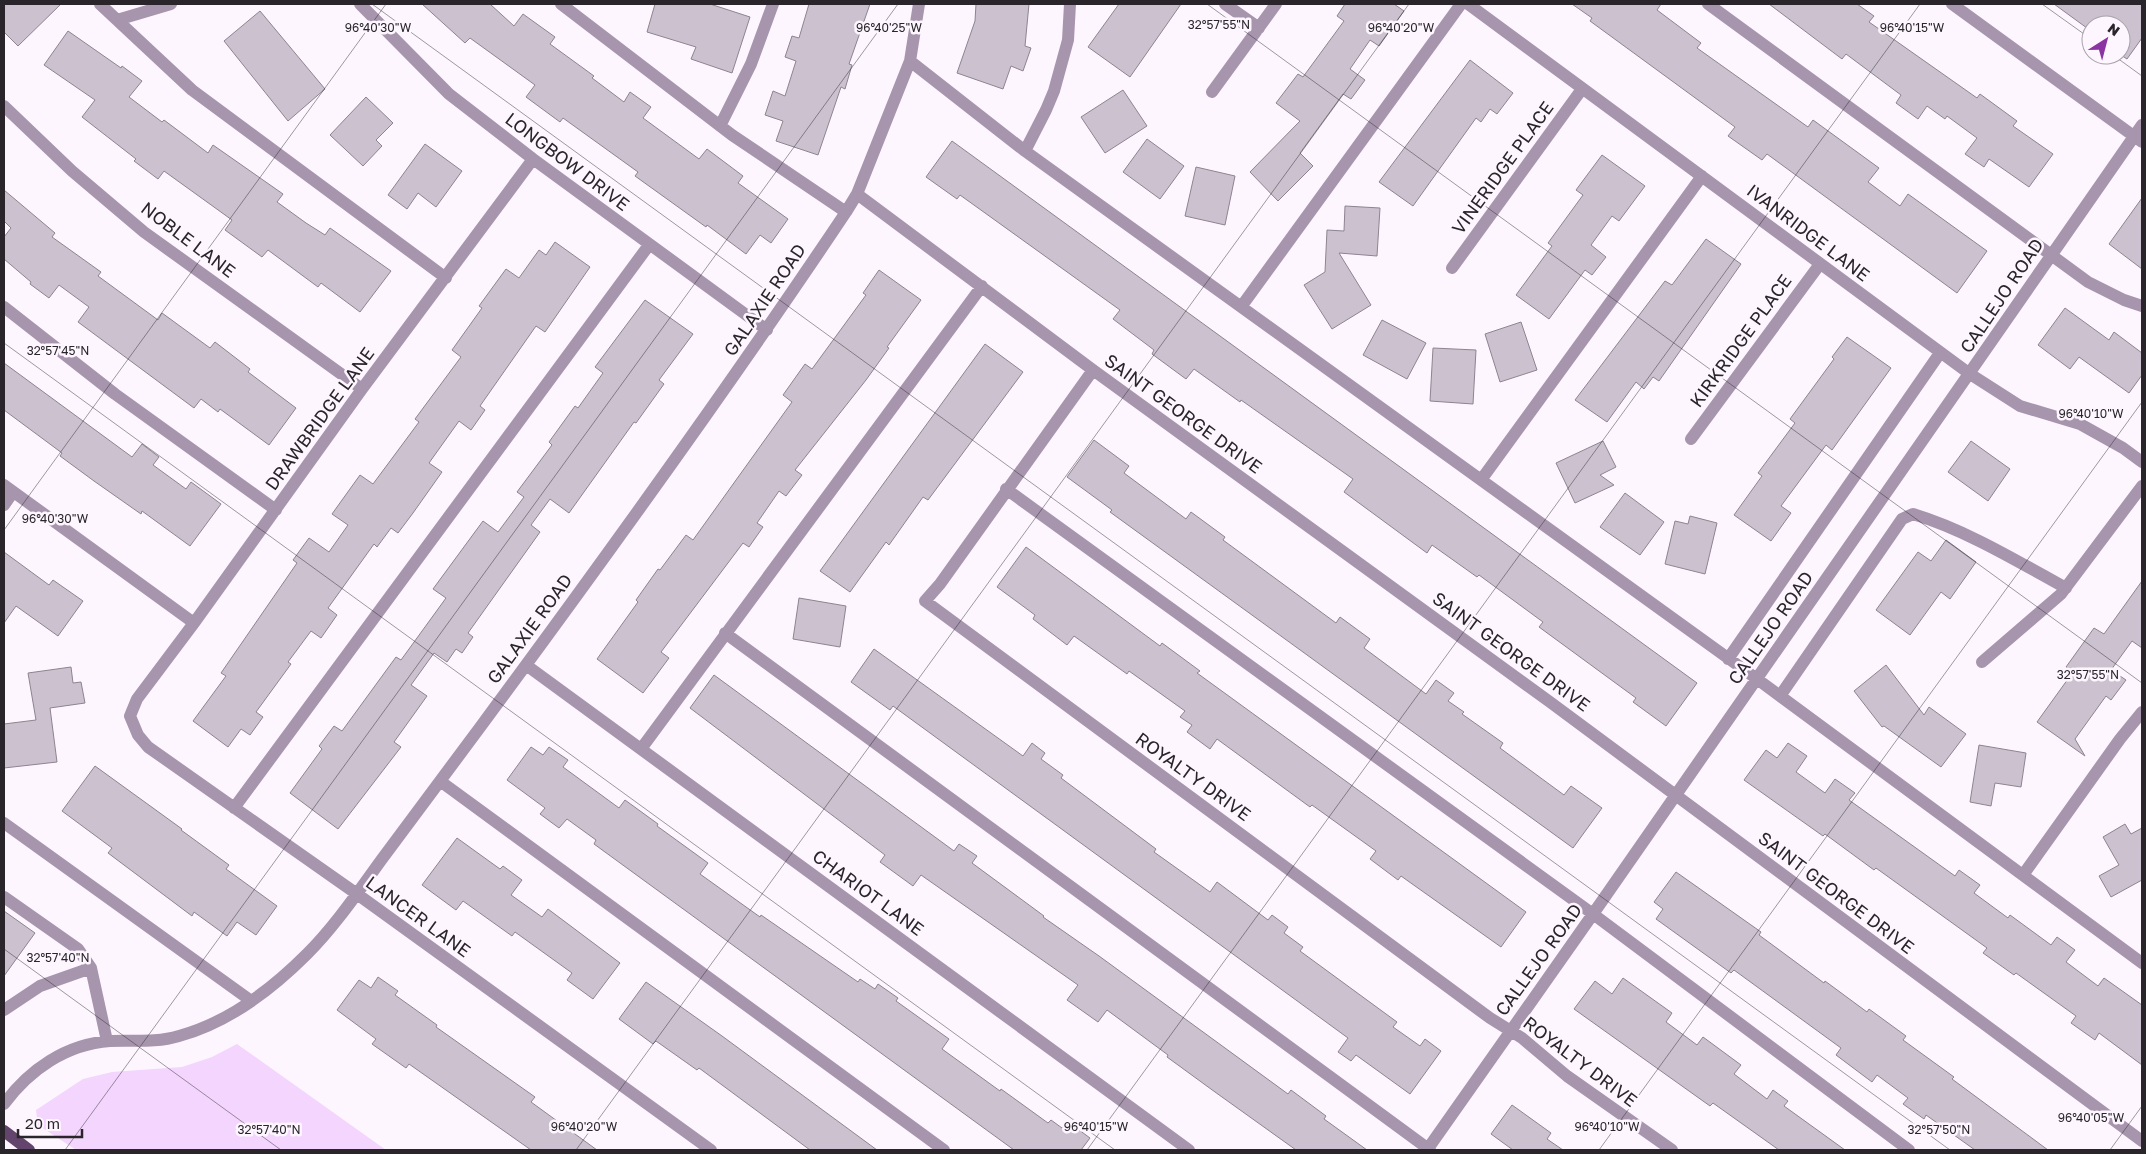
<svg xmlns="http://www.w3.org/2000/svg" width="2146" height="1154" font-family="'Golos Text',sans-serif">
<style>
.green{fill:#f4d5fd}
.building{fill:#cbc1cf;stroke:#8e8491}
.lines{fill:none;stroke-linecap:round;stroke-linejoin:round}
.minor{stroke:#a795ad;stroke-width:12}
.major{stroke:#63446d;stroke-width:12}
.ticks{fill:none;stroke:#29252a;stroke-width:1;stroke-opacity:0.45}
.labels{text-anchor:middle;stroke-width:5;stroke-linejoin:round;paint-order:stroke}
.street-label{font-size:18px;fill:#29252a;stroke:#fdf6ff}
.ticks-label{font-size:12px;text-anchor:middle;fill:#29252a;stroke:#fdf6ff;stroke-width:5;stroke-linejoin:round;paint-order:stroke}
</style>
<rect width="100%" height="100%" fill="#fdf6ff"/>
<path class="green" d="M237,1044L386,1150H76L38,1125L36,1110L83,1079L112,1072L182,1067L212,1057Z"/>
<path class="building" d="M4,4H61L18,46L4,32Z
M422,4H490L514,26L523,14L555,37L550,44L594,76L592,78L624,102L630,92L651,107L643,118L699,159L707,149L743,176L738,183L788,219L771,243L760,235L746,254L707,225L706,227L635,176L638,172L563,118L560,122L526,97L535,85L470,38L465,43Z
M655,4H710L750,17L732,73L691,59L696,47L647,32Z
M809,4H870L849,64L852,65L845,89L841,87L818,155L776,141L783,121L765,115L773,91L785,96L796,61L785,57L792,36L799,38Z
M976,4H1029L1025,46L1031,48L1023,71L1011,66L1003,89L957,73L975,21Z
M1119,4H1181L1130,77L1088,47Z
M1345,4H1394L1404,11L1379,46L1370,40L1350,69L1365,80L1351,99L1343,94L1300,153L1313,166L1278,201L1250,172L1300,121L1276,103L1298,74L1303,77L1344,21L1337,16Z
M1572,4H1661L1657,10L1701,43L1697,48L1808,127L1813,120L1879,168L1868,182L1900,206L1908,194L1987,251L1957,293L1767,154L1762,160L1728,136L1735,127L1590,21L1592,18Z
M1769,4H1857L1874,16L1869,22L1977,98L1980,94L2017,121L2013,126L2053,154L2029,187L1989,159L1984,167L1965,154L1977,138L1947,116L1945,119L1927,106L1918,119L1896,103L1901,95L1846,54L1842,59Z
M2054,4H2142V38L2127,59L2121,55V25H2091V31Z
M260,11L325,89L288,121L224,41Z
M68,31L121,68L122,66L142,81L129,97L162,122L164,120L208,153L213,145L283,194L277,202L306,223L325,235L330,228L391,271L360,312L321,283L318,287L268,250L262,257L225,230L232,220L164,171L158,179L134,161L136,159L82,117L95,100L44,65Z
M1470,60L1513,93L1497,114L1490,109L1481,122L1476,118L1413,206L1379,182Z
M1123,90L1147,126L1105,153L1081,117Z
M366,97L393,123L376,140L382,146L363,166L330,135Z
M1147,139L1184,166L1160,199L1123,172Z
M952,141L1697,683L1666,726L1633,702L1636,698L1539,627L1543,622L1479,575L1477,577L1432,545L1427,553L1344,492L1353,479L1241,400L1240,402L1194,369L1186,379L1152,354L1154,350L1113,319L1120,310L960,195L957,199L926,177Z
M425,144L462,171L436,207L418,193L407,209L388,195Z
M1602,155L1645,186L1619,221L1612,216L1591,245L1606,257L1592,275L1585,270L1549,319L1516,295L1552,246L1548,243L1583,195L1576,190Z
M1196,167L1235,176L1225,225L1185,216Z
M4,190L55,233L52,237L101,272L98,276L158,320L162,313L210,348L215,342L250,369L248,372L296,408L269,445L220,409L218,412L201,399L194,408L78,322L89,307L59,285L49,298L30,284L31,282L4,259V237L11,228L4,221Z
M2142,198V269L2109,244Z
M1345,206L1380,208L1377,256L1339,253L1371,305L1332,329L1304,285L1325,272L1327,230L1344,231Z
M1706,239L1741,264L1659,381L1653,377L1644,389L1636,382L1607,422L1575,400L1665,281L1672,285Z
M555,242L590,267L545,332L536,326L480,406L485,410L471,430L459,421L429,463L442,472L413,513L398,533L391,528L377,547L374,544L328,608L337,615L321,638L311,631L288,662L291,664L256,712L263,717L250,735L241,729L228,747L193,721L226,676L221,673L297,563L293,560L309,538L329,552L348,525L332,514L360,475L373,484L419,422L415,419L461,357L452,350L482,308L479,306L506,269L519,278L539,250L546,255Z
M879,270L921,300L887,347L889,348L866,380L795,470L802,475L786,496L779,491L757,523L763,527L749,547L743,543L661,652L669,658L643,693L597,659L638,602L636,600L658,569L660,570L686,535L693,540L792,402L783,395L805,364L812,369L866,295L863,293Z
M645,300L693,334L659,380L664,384L636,423L634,422L569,513L550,499L531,525L540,532L468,633L473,637L462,653L456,649L447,662L434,653L411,685L427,696L394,742L401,747L338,829L290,793L322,749L319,746L334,726L342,731L396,657L401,660L446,598L433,589L483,521L498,532L524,497L517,492L552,445L549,442L575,406L578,408L603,373L595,367Z
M2065,308L2109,340L2114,332L2142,353V375L2129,393L2079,357L2070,369L2038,345Z
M1382,320L1426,343L1407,379L1363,355Z
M1521,322L1537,370L1500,382L1485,334Z
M1847,337L1891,368L1832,450L1826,445L1781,506L1791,513L1771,541L1734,515L1762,476L1758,473L1795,423L1790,419L1834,359L1832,357Z
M985,344L1023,372L928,500L923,497L889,545L886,542L850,592L820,571Z
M1433,348L1476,350L1473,404L1430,401Z
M4,363L132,457L142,444L159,457L153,465L186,489L191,482L221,504L190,546L142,511L141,514L94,481L60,456L62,453L4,410Z
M1094,440L1129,466L1124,473L1186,519L1191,512L1225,537L1223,540L1336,623L1340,617L1370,639L1364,648L1426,694L1436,680L1454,693L1448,701L1464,712L1462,714L1503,743L1500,748L1564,795L1571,786L1602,808L1573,848L1110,512L1112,510L1067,477Z
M1603,441L1616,467L1600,475L1614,485L1575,503L1556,463Z
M1971,441L2010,469L1988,501L1948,472Z
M1625,493L1664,522L1640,555L1600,527Z
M1690,516L1717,523L1705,574L1665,564L1675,521L1688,524Z
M1946,540L1976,562L1950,599L1941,592L1910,635L1876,610L1918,552L1931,561Z
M1026,547L1160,646L1162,643L1200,671L1197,673L1526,912L1501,947L1401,876L1398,880L1370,859L1376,851L1312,805L1310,807L1217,739L1210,749L1187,732L1192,725L1180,717L1185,711L1129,671L1127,674L1074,636L1067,645L1033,619L1035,615L997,587Z
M4,552L49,585L53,580L83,601L58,636L16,606L4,623Z
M2142,581V648L2132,641L2111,670L2126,680L2111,700L2106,696L2075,739L2085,756L2037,722L2073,672L2066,667L2094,628L2104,634Z
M799,598L846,606L840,647L793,639Z
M874,649L1023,756L1032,743L1045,753L1041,759L1063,775L1061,778L1156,849L1154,852L1210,892L1217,882L1268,920L1272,915L1288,927L1284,933L1303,947L1300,951L1397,1022L1393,1027L1420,1046L1425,1039L1441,1051L1410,1094L1356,1055L1351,1061L1338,1052L1348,1038L893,706L890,710L851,682Z
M1886,665L1924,715L1929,707L1966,734L1941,767L1884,726L1882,727L1854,691Z
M71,667L73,683L81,682L85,703L50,708L57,762L4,768V724L36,720L28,673Z
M714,675L954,851L959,844L977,856L972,863L1044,916L1043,917L1099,956L1288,1094L1291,1090L1326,1116L1324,1119L1367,1150H1296L1215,1092L1167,1057L1168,1055L1107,1010L1098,1022L1067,1000L1078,985L921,875L913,886L880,862L885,855L690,708Z
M1788,743L1807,756L1796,772L1825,793L1835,779L1855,793L1849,800L1955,876L1959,870L1980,885L1974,893L2008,918L2010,915L2051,945L2057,937L2075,950L2066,962L2098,986L2104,978L2142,1005V1065L2099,1033L2095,1040L2071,1023L2076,1016L2016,973L2014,975L1983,953L1987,948L1876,868L1874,870L1825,834L1823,836L1744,780L1766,750L1777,758Z
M1979,745L2026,753L2021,787L1995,783L1991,806L1970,802Z
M531,747L543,755L549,747L568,760L563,767L619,808L625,800L658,824L657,826L708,863L700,874L760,917L761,915L858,982L860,979L875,989L878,984L898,998L896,1001L949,1039L942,1049L1000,1091L1001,1089L1048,1123L1051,1120L1062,1128L1067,1121L1090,1138L1081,1150H1014L594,844L596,840L567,819L559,828L540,814L545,808L507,780Z
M95,766L182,829L181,830L229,865L226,869L277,906L256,935L237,922L227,936L194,912L192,916L108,853L112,848L62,811Z
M2125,824L2131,834L2142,828V880L2111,897L2099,876L2119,865L2103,837Z
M457,838L500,869L503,866L522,880L511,895L542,917L548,909L620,963L593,999L567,980L572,973L515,932L512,936L463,901L456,910L422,885Z
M1676,872L1761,932L1759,935L1824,983L1825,981L1867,1012L1869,1009L1906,1036L1903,1040L1954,1077L1952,1079L2048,1150H1975L1926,1115L1924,1119L1903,1104L1908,1098L1877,1075L1872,1082L1836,1055L1841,1048L1734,970L1731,973L1656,919L1663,909L1654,902Z
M4,911L35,933L4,976Z
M378,977L398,991L395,995L437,1025L436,1027L535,1097L531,1102L597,1150H531L409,1064L406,1068L372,1044L376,1039L337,1010L359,980L371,988Z
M1623,978L1672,1013L1666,1022L1697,1045L1703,1037L1741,1065L1734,1074L1767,1099L1773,1090L1788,1101L1784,1106L1845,1150H1779L1713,1103L1710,1106L1574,1009L1595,981L1612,994Z
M646,982L722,1036L877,1150H810L699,1068L697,1070L656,1041L653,1044L619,1019Z
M1512,1105L1551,1133L1547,1139L1563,1150H1513L1491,1134Z"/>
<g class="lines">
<path class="minor" d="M100,4L192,90L446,278
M360,4L449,94L533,159L767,330
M561,4L732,135L846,212
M1225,4L1259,28
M1468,4L1970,374L2020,406L2080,424L2123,448L2142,462
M1708,4L2088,282L2124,300L2142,306
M1952,4L2142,142
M117,20L171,4
M910,61L1025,151L1757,679L2142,963
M1212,92L1276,4
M4,106L72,171L144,232L362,389
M720,126L751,64L773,4
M1025,151L1046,110L1054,91L1068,40L1070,4
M533,159L362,389L194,623L137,699L130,716L138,735L148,747L357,894L711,1150
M857,194L1093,370L1550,702L2142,1141
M1452,268L1582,89
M4,307L115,394L276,510
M1241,307L1461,4
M1093,370L940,584L925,601L1490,1018L1522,1038L1567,1076L1672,1150
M1691,439L1820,264
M1481,480L1702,176
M4,485L194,623
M1006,489L1593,914L1909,1150
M4,505L13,492
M725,633L1430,1150
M1728,659L1940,353
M1982,662L2061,594L2142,486
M526,665L1189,1150
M1780,696L1902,519L1913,514C1966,530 2017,561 2066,588
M641,749L982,286
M440,781L944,1150
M234,808L649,245
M4,823L250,1000
M2023,875L2120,739L2142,712
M4,897L78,949L91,968
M4,1010L40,986L91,968L107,1041
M4,1104C29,1070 66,1044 110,1041C133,1040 156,1043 179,1036C227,1023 272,989 307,954C335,926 358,892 382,859C415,815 448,771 481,726C606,557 729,387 846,212L857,194L910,61L919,4
M1427,1150L1593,914L2142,125"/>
<path class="major" d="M4,1131L29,1150"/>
</g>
<path class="ticks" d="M372,4L1950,1150M1207,4L2142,683M2042,4L2091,39M2113,55L2142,76M4,343L1115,1150M4,530L386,4M4,949L281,1150M65,1150L898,4M576,1150L1409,4M1087,1150L1920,4M1599,1150L2142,402M2110,1150L2142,1106"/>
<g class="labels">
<g class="street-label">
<text transform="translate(567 162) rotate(37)" y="6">LONGBOW DRIVE</text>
<text transform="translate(1503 168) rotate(-54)" y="6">VINERIDGE PLACE</text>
<text transform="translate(1808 233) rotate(37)" y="6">IVANRIDGE LANE</text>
<text transform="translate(188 240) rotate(37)" y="6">NOBLE LANE</text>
<text transform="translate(2002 296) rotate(-56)" y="6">CALLEJO ROAD</text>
<text transform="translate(765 300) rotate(-56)" y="6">GALAXIE ROAD</text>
<text transform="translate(1741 341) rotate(-54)" y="6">KIRKRIDGE PLACE</text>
<text transform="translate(1183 414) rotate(36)" y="6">SAINT GEORGE DRIVE</text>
<text transform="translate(320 419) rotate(-54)" y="6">DRAWBRIDGE LANE</text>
<text transform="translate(1771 628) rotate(-55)" y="6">CALLEJO ROAD</text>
<text transform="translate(530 629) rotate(-54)" y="6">GALAXIE ROAD</text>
<text transform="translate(1511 652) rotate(36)" y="6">SAINT GEORGE DRIVE</text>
<text transform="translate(1193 777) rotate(36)" y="6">ROYALTY DRIVE</text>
<text transform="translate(868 893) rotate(36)" y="6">CHARIOT LANE</text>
<text transform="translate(1836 893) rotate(37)" y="6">SAINT GEORGE DRIVE</text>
<text transform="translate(418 917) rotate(36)" y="6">LANCER LANE</text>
<text transform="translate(1539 960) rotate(-54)" y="6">CALLEJO ROAD</text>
<text transform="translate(1580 1062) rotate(37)" y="6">ROYALTY DRIVE</text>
</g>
</g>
<g class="ticks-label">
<text x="1219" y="29">32°57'55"N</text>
<text x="378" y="32">96°40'30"W</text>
<text x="889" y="32">96°40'25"W</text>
<text x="1401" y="32">96°40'20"W</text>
<text x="1912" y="32">96°40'15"W</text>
<text x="58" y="355">32°57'45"N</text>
<text x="2091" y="418">96°40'10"W</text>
<text x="55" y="523">96°40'30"W</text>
<text x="2088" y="679">32°57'55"N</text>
<text x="58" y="962">32°57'40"N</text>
<text x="2091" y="1122">96°40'05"W</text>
<text x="584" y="1131">96°40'20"W</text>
<text x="1096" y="1131">96°40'15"W</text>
<text x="1607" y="1131">96°40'10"W</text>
<text x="269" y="1134">32°57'40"N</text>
<text x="1939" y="1134">32°57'50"N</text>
</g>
<rect width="2146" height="1154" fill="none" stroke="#29252a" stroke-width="10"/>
<g transform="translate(2106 40) rotate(36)"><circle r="24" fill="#fdf6ff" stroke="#a8a2aa"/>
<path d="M0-4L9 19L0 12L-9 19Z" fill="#8a35a2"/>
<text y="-8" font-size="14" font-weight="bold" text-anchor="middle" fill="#29252a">N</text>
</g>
<path d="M18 1129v8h64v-8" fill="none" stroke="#29252a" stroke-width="2.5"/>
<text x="25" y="1129" font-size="15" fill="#29252a" stroke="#fdf6ff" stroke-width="4" paint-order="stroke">20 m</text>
</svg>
